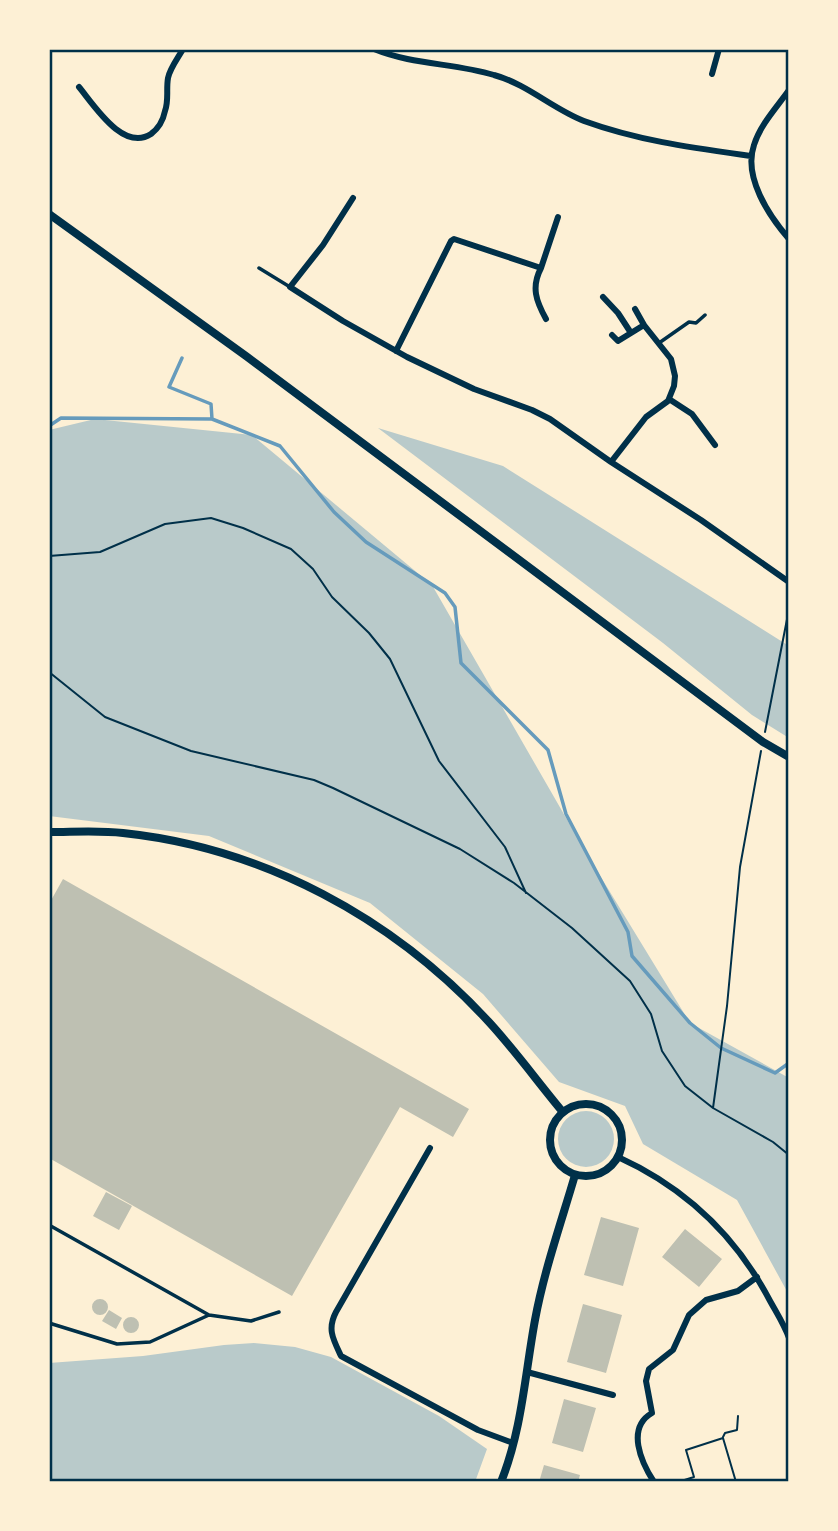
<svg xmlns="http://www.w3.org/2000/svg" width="838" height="1531" font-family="Arial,sans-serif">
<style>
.green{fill:#b9caca}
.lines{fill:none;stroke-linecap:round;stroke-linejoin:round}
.stream{stroke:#669bbc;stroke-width:3.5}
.building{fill:#bec0b2}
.path{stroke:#003049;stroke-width:2}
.service{stroke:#003049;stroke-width:3.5}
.minor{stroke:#003049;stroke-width:6}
.tertiary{stroke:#003049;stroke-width:8}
.neatline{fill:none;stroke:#003049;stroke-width:2.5}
</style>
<rect width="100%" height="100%" fill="#fdf0d5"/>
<path class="green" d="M95,419L252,435L432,585L588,856L690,1023L789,1078V1295L737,1200L643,1144L625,1106L559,1082L483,994L370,903L209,836L49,816V430Z
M378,428L503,466L789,646V738L752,715L663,643Z
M558 1139a28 28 0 1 1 56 0a28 28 0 1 1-56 0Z
M254,1343L295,1347L331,1357L439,1416L487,1449L475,1482H49V1363L143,1356L224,1345Z"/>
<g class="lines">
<path class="stream" d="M182,358L169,387L211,404L212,419
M49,426L61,418L212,419L280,446L334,512L366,542L445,593L455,607L461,663L548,750L566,814L628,932L632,956L690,1023L721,1048L775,1073L789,1063"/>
</g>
<path class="building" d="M63,879L469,1109L453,1137L400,1107L292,1296L49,1158V904Z
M106,1192L132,1206L119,1230L93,1216Z
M601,1217L639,1228L623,1286L584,1275Z
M685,1229L722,1259L699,1287L662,1257Z
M92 1307a8 8 0 1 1 16 0a8 8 0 1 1-16 0Z
M583,1304L622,1315L606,1373L567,1362Z
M109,1310L122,1318L116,1329L102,1321Z
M123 1325a8 8 0 1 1 16 0a8 8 0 1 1-16 0Z
M564,1399L596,1408L583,1452L552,1443Z
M544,1465L580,1475L578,1482H539Z"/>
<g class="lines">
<path class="path" d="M49,556L100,552L165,524L211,518L243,528L291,549L313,569L332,597L369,633L390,659L439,761L505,847L526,893
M49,672L105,717L191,751L314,780L333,788L460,849L514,883L572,928L630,981L651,1014L662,1051L685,1086L713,1108
M765,732L789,609
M761,751L740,867L727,1006L713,1108L773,1142L789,1155
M723,1437L725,1433L737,1430L738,1416
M678,1482L694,1477L686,1450L723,1438L736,1482"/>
<path class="service" d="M259,268L290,287
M659,343L689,322L696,323L705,315
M49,1225L209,1315L251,1321L279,1312
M49,1323L117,1344L150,1342L209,1315"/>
<path class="minor" d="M374,49C413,65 454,63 494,75C527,84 553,109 584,121C639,141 694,148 751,156
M712,74L719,49
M79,87C94,105 123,152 151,134C159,128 163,121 165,111C169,100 166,90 168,78C170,68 178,58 183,49
M789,90C777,107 760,125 754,145C743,177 769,216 789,239
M353,198L323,245L290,287L343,321L407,357L474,389L532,410L550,419L611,462L701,520L789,582
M541,268C531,287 536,301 546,319
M603,297L618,313L631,333
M635,309L644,325
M396,351L451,241L454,239L541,268L558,217
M669,399L692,414L715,445
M611,462L646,417L668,401L674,386L675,376L671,359L644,325L618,341L612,335
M430,1148L336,1312C327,1329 333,1339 341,1356L478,1430L513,1443
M618,1157C684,1187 735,1235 769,1299C776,1312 784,1324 789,1338
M527,1372L613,1395
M654,1482C641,1462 626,1428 652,1413L646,1381L649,1369L673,1350L689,1315L706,1300L738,1291L757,1277"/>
<path class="tertiary" d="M49,214L246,356L763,742L789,757
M49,832C73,832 99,830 123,833C264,848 393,918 488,1021C514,1049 537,1081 562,1111
M550 1140a36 36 0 1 1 72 0a36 36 0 1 1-72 0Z
M501,1482C522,1430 525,1374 535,1320C544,1271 561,1223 575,1175"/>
</g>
<rect width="838" height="1531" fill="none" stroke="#fdf0d5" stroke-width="102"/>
<rect x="51" y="51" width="736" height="1429" class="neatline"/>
</svg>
